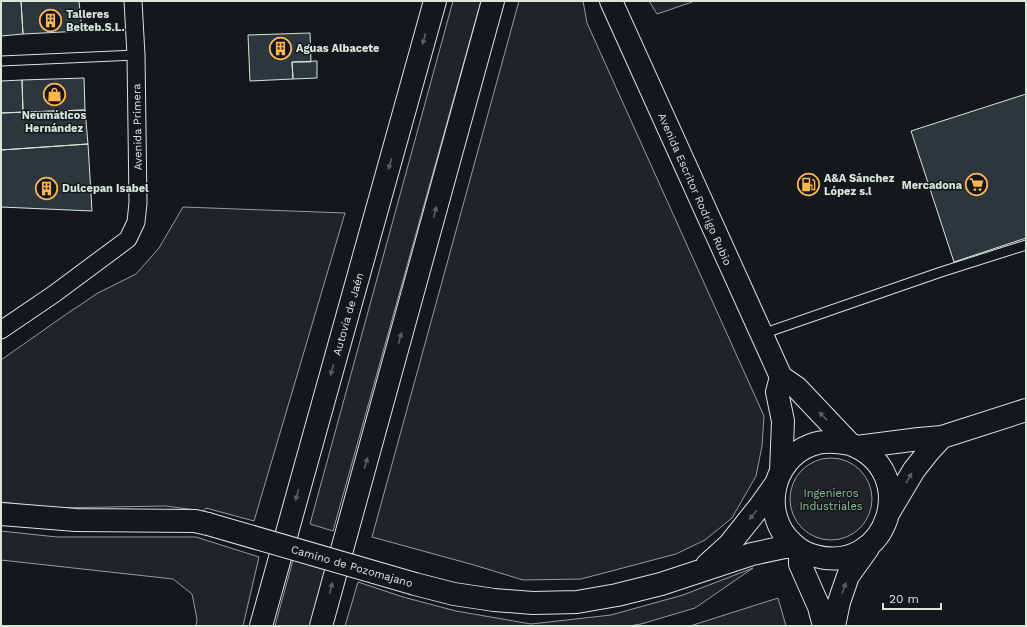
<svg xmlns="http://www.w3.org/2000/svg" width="1027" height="627" font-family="'Work Sans',sans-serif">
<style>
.green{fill:#202428;stroke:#939e99}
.building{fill:#2c363c;stroke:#d8e6dc}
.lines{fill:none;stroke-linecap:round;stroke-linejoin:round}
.lane-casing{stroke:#d8e6dc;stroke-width:11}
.street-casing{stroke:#d8e6dc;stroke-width:19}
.secondary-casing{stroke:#d8e6dc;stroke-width:24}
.highway-casing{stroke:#d8e6dc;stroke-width:24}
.lane{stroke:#14181c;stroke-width:9}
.street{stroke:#14181c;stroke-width:17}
.secondary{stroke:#14181c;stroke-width:22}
.highway{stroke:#14181c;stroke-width:22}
.secondary-bridge-casing{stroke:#d8e6dc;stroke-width:24;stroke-linecap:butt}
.secondary-bridge{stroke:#14181c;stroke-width:22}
.oneway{fill:#59605f}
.labels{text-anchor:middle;stroke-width:3;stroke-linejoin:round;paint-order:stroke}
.poi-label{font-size:11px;font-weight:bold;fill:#d8e6dc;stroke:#14181c;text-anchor:start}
.street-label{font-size:11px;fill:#d8e6dc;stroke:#14181c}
.park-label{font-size:11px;fill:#8ac095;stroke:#14181c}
</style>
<rect width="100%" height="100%" fill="#14181c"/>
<path class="green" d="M453,1H481L333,531L310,524Z
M519,1H583L587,23L764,416L762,446L756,476L732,518L705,540L676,554L581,579L523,580L474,565L372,537Z
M649,1H695L657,14Z
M183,207L345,213L254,521L206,508L204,511L165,506L54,508L1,502V360L68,313L98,293L136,274L159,248Z
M790 499a41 41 0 1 1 82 0a41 41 0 1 1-82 0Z
M1,531L57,537H196L259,557L243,626H196L197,619L192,594L173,579L1,560Z
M293,560L325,570L310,626H275Z
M753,568L695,608L641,624L629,626H345L358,582L403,597L456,611L531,624L611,615L683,595Z
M778,598L786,626H690Z"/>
<path class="building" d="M1,1H21L23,34L1,36Z
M21,1H79L82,31L23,34Z
M310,33L311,62H292L293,79L250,81L248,35Z
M317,61V78L293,79L292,62Z
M84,78L85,110L23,112L22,80Z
M22,80L23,112L1,113V81Z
M1026,94V238L954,262L911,131Z
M85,110L88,144L1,150V113Z
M88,144L92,211L1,207V150Z"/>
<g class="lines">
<defs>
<path id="lane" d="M1,61L136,55
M762,334L941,272L1026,245"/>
<path id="street" d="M1,330L54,294L128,239L136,222L138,203L136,55L133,1"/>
<path id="secondary" d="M611,1L781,377L797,388L850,444C922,471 888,576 815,556C806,554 798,549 792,543C761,515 771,460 811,445C824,440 837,442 850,444
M781,377L777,392L783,421L781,471
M857,447L919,439L942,437L1026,410
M889,512L914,470L929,451L942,437
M1,514L76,520L195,521L208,524
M800,550V564L819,607L824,626
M707,565L729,545L760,506L775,485
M415,584L454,594L494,600L533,603L577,602L617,595L661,584L752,554L794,545
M834,626L839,602L848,576L868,548"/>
<path id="highway" d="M261,626L435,1
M321,626L493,1"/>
</defs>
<use href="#lane" class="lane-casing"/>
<use href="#street" class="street-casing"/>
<use href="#secondary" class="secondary-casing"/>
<use href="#highway" class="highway-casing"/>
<use href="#lane" class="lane"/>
<use href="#street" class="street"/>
<use href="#secondary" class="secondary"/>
<use href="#highway" class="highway"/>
<defs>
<path id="secondary-bridge" d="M208,524L415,584"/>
</defs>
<use href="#secondary-bridge" class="secondary-bridge-casing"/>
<use href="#secondary-bridge" class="secondary-bridge"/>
</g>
<defs><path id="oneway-solid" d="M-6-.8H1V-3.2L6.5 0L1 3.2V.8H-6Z"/></defs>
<g class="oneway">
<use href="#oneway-solid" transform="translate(424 39) rotate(105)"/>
<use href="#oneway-solid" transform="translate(390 164) rotate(106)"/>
<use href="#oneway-solid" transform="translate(435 212) rotate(-75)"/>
<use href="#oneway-solid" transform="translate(400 338) rotate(-75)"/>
<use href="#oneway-solid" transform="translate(332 370) rotate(106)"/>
<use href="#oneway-solid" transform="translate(823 416) rotate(-135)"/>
<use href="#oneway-solid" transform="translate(366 463) rotate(-75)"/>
<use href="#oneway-solid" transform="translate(909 478) rotate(-60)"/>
<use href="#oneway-solid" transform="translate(297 495) rotate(106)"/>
<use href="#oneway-solid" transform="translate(753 515) rotate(129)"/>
<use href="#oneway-solid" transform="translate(331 588) rotate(-75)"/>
<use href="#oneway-solid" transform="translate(844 588) rotate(-71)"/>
</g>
<defs>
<symbol id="building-ring" viewBox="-11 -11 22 22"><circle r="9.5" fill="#14181c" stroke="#ffb74d" stroke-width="1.5"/><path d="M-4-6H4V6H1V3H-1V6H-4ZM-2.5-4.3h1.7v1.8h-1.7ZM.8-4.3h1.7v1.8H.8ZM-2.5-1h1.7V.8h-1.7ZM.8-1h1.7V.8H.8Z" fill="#ffb74d"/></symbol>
<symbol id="shop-ring" viewBox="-11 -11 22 22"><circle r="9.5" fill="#14181c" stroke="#ffb74d" stroke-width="1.5"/><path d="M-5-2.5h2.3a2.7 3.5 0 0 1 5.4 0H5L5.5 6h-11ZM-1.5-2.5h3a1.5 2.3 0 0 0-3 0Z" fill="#ffb74d"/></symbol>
<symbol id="fuel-ring" viewBox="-11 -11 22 22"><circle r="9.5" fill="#14181c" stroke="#ffb74d" stroke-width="1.5"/><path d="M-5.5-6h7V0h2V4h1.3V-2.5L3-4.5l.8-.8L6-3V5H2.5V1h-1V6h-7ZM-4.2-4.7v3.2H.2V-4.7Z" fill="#ffb74d"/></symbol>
<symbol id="supermarket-ring" viewBox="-11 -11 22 22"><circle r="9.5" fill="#14181c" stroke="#ffb74d" stroke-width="1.5"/><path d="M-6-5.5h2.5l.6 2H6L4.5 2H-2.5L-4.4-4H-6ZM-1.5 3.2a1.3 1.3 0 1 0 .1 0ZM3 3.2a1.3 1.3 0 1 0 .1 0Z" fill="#ffb74d"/></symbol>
</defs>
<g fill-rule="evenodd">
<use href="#building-ring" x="38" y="8" width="25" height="25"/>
<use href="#building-ring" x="268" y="36" width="25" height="25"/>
<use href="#shop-ring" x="42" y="82" width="25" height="25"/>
<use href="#fuel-ring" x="796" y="172" width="25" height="25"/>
<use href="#supermarket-ring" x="964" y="172" width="25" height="25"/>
<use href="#building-ring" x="34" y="176" width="25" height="25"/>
</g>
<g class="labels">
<g class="poi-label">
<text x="66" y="18">Talleres<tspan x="66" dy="13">Belteb.S.L.</tspan></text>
<text x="296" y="52">Aguas Albacete</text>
<text x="54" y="119" text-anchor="middle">Neumáticos<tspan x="54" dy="13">Hernández</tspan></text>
<text x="824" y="182">A&amp;A Sánchez<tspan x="824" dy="13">López s.l</tspan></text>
<text x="962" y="189" text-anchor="end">Mercadona</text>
<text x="62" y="192">Dulcepan Isabel</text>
</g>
<g class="street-label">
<text transform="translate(137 127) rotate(-91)" y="4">Avenida Primera</text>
<text transform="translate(695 189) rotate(66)" y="4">Avenida Escritor Rodrigo Rubio</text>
<text transform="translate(348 314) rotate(-74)" y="4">Autovía de Jaén</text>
<text transform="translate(352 566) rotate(16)" y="4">Camino de Pozomajano</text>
</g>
<g class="park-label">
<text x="831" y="497">Ingenieros<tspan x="831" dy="13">Industriales</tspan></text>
</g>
</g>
<rect width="1027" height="627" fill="none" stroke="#d8e6dc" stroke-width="4"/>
<path d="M883 603v6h58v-6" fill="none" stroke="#d8e6dc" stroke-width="2"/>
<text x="889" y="603" font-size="12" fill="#d8e6dc" stroke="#14181c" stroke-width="3" paint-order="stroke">20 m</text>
</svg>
